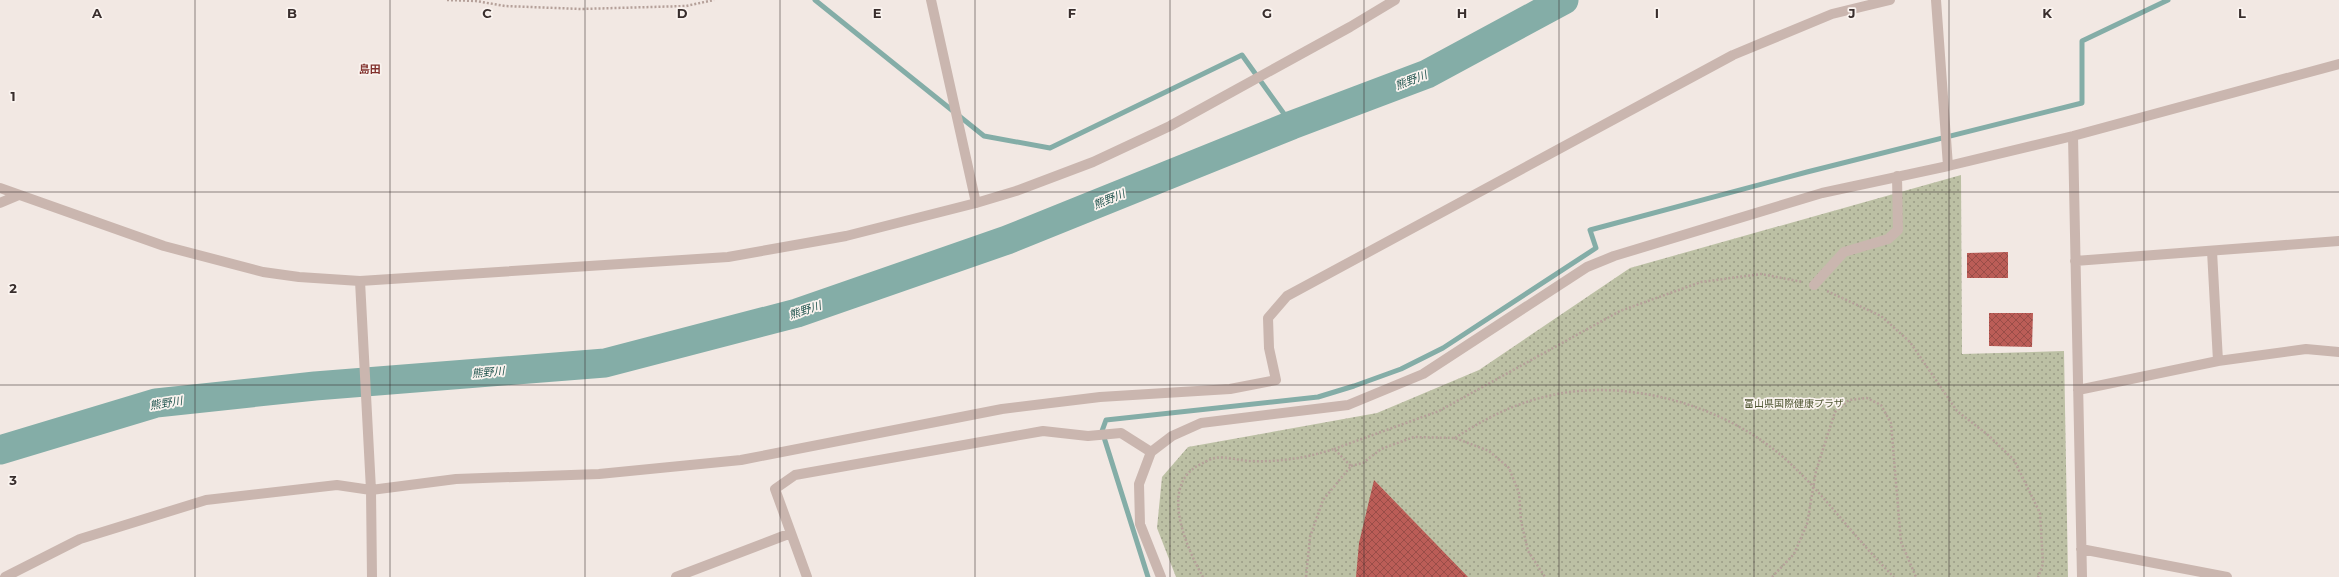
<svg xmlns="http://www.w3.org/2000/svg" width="2339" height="577" font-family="Montserrat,'Noto Sans JP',sans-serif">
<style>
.park{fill:url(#park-dots)}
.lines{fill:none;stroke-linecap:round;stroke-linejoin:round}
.stream{stroke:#84ada7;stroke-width:5}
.river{stroke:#84ada7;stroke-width:29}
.building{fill:url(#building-cross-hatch)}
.path{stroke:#b5a099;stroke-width:2.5;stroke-dasharray:2 2;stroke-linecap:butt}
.minor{stroke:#cab6af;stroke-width:10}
.grid{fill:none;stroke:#392e2d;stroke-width:1;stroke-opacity:0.55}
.labels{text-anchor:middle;stroke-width:3.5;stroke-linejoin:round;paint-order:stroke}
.park-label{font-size:10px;fill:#4f5632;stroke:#faf3ef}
.neighbourhood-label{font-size:11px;font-weight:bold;fill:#81312d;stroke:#faf3ef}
.water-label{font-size:11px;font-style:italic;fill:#255852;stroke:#faf3ef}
.grid-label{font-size:13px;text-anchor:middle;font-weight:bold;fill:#392e2d;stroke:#faf3ef;stroke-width:3.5;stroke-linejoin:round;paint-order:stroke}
</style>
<defs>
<pattern id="park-dots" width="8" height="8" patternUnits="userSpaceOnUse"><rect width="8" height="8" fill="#bcc0a4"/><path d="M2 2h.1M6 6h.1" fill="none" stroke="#9a9c86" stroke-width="1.8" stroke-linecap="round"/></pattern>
<pattern id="building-cross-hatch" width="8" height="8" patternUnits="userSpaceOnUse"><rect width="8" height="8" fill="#bb5d57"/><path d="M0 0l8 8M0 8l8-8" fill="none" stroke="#994d48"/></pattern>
</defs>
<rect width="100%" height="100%" fill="#f2e8e3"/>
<path class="park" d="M1961,175L1962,354L2064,351L2068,577H1176L1157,528L1162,477L1188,447L1377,413L1479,370L1630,268Z"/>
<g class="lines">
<path class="stream" d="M815,0L984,136L1050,148L1242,55L1292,125
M1148,577L1102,431L1106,420L1318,397L1354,386L1401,369L1443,348L1596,248L1590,230L1807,172L2082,103V41L2168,0"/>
<path class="river" d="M0,450L156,403L315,386L605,363L797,313L1007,240L1292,125L1427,74L1564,0"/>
</g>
<path class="building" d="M2008,252V278H1967V253Z
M1989,313H2033L2032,347L1989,346Z
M1374,480L1468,577H1356L1359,543Z"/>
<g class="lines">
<path class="path" d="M447,0L476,1L505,6L581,9L686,6L714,0
M1827,291L1881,316L1910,342L1957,411L1988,435L2014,460L2040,513L2043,564L2038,577
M1455,438C1484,419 1513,404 1548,396C1626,377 1723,405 1783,457C1824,493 1855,539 1894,577
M1334,449L1439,411L1620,311L1701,282L1761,274L1803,282
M1351,466L1363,463L1381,449L1414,437L1455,438L1489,451L1509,468L1519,493L1521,521L1528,551L1545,577
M1203,577C1186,547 1158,484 1201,464C1205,462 1210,459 1215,458C1226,456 1240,461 1251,461C1281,462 1306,458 1334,449L1351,466L1323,500L1310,537L1306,577
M1772,577L1794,554L1807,524L1816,471L1835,412L1849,400L1867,398L1881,405L1891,423L1901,542L1916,577"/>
<path class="minor" d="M931,0L976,203
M1936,0L1948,166
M2073,136L2082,577
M0,188L164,246L263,272L299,277L360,281L728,257L846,236L976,203L1016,191L1093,162L1170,126L1350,27L1395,0
M0,203L19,195
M2212,251L2218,361
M2075,261L2339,241
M360,281L371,490L372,577
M1814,285L1844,252L1888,239L1898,230L1897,176
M2078,390L2218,361L2306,349L2339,352
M2081,549L2227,577
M5,577L80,539L206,500L337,485L371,490L456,479L599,474L741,460L1002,409L1100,397L1230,389L1276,380L1269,348L1268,318L1287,296L1733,55L1832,14L1890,0
M676,577L791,533
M807,577L775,489L795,475L1043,431L1088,436L1121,433L1151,452
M1161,577L1140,524L1139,484L1151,452L1172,436L1201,423L1348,405L1423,374L1587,267L1614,256L1822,193L1948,166L2073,136L2339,64"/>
</g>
<path class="grid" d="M195,0V577M390,0V577M585,0V577M780,0V577M975,0V577M1170,0V577M1364,0V577M1559,0V577M1754,0V577M1949,0V577M2144,0V577M0,192H2339M0,385H2339"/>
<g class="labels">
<g class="park-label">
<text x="1794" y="407">富山県国際健康プラザ</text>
</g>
<g class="neighbourhood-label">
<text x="370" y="73">島田</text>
</g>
<g class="water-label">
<text transform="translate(1411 80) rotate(-21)" y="4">熊野川</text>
<text transform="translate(1109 199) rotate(-22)" y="4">熊野川</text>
<text transform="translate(805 310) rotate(-18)" y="4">熊野川</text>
<text transform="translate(488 372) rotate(-5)" y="4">熊野川</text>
<text transform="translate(166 403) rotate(-9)" y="4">熊野川</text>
</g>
</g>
<g class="grid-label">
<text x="97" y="18">A</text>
<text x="292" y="18">B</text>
<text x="487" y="18">C</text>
<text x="682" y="18">D</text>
<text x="877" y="18">E</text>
<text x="1072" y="18">F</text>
<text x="1267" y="18">G</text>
<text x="1462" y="18">H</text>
<text x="1657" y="18">I</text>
<text x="1852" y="18">J</text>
<text x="2047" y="18">K</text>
<text x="2242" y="18">L</text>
<text x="13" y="101">1</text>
<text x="13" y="293">2</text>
<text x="13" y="485">3</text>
</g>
</svg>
